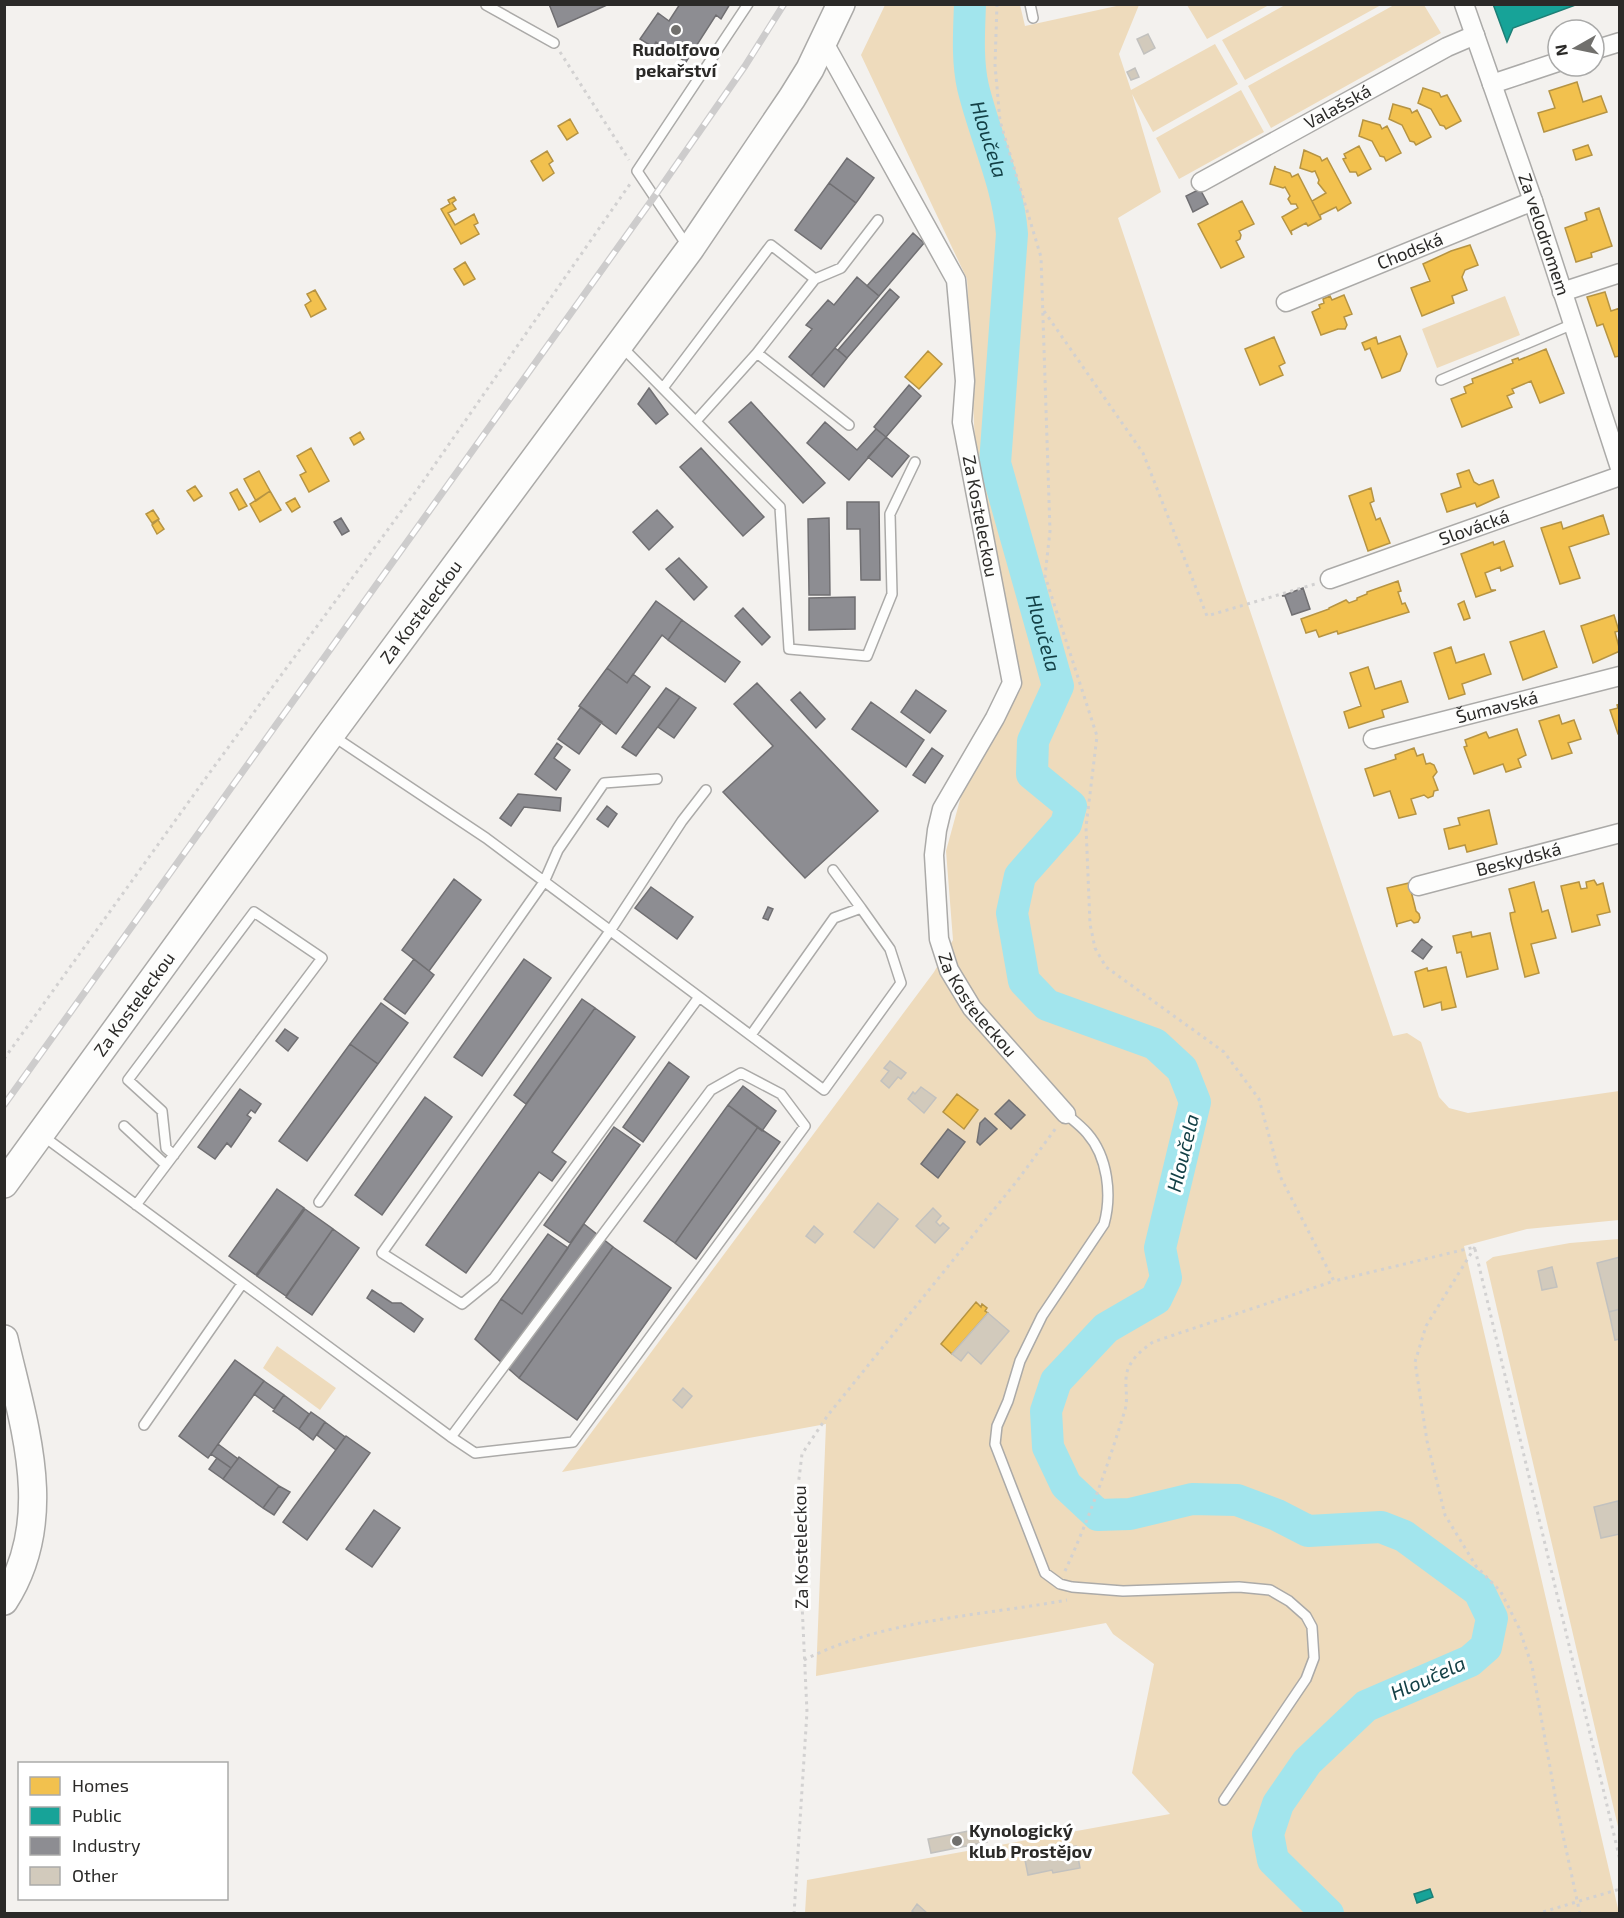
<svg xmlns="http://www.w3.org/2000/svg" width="1624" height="1918" font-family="'Exo 2',sans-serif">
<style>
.green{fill:#eedbbc}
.homes{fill:#f2c14e;stroke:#b69443;stroke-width:1.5}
.public{fill:#17a398;stroke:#1d7f76;stroke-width:1.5}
.industry{fill:#8d8d92;stroke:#706f72;stroke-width:1.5}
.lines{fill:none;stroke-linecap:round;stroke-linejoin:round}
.river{stroke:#a2e5ed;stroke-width:32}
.building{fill:#d2cabc;stroke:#c2c1be;stroke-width:1.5}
.lane-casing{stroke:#abaaa8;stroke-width:12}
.street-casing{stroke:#abaaa8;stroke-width:21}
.secondary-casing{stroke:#abaaa8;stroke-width:30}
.path{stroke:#d2d1d1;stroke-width:3;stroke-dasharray:3 4.5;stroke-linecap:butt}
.lane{stroke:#fdfdfc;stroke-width:9}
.street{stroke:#fdfdfc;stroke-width:18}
.secondary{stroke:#fdfdfc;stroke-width:27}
.rail-casing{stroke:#cdcccc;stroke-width:7}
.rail{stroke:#fff;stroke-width:4.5;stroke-dasharray:14;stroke-linecap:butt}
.poi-dot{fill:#71706d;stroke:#fff;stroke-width:2}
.labels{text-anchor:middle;stroke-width:6;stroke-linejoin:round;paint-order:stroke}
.poi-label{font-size:18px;font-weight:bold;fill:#2b2a28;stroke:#fff}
.street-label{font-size:18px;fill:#2b2a28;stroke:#fff}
.water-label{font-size:20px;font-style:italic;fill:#134046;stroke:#fff}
</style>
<rect width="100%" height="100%" fill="#f3f1ee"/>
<path class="green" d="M885,5H1020L1025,26L1121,5H1139L1119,54L1131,90L1215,44L1238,84L1153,132L1132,94L1161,192L1118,218L1393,1036L1407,1033L1421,1042L1439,1097L1449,1108L1468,1113L1619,1091V1220L1527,1229L1464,1246L1619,1913H805L807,1880L1170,1814L1132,1773L1154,1664L1113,1634L1106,1623L816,1676L826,1424L562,1472L934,972L953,940L946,851L969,767L1021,689L976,464L967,279L861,55Z
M1187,5H1269L1207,39Z
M1285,5V4L1381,5L1245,80L1222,40Z
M1394,5H1424L1441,33L1271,128L1248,86Z
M1241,90L1264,132L1179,179L1156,138Z
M1505,296L1520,335L1437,368L1422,329Z
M1619,1239V1831L1486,1262L1493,1257L1570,1243Z
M277,1346L336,1388L320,1410L263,1368Z"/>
<path class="homes" d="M1577,82L1583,102L1601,96L1607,112L1544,132L1538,113L1555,108L1549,91Z
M1423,88L1439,93L1441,97L1447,95L1461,121L1446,129L1444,126L1440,125L1431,109L1418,103Z
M1393,104L1410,109L1412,113L1417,110L1431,137L1416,145L1414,142L1410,141L1402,125L1389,119Z
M570,119L578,133L567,140L558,126Z
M1363,120L1380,125L1382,129L1387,126L1401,153L1386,161L1384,157L1380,156L1372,141L1359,136Z
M1588,145L1592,155L1576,160L1573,150Z
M1359,146L1371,169L1358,176L1356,172H1350L1343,159L1346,158L1344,154Z
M1304,150L1320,157L1322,161L1327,158L1351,203L1338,211L1336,207L1320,215L1321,219L1312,201L1326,193L1318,183L1319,180L1315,171L1312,172L1300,168Z
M547,151L553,161L549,164L554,173L543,181L531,161Z
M1275,166V168L1290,173L1292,177L1298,174L1321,219L1308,226L1306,223L1291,231L1292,235L1282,217L1298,208L1296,204H1291L1288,199L1290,196L1285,187L1283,188L1270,184Z
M454,197L456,200L452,203L456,209L448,213L455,225L474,214L478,223L474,225L479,234L461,244L441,209L450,204L448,200Z
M1242,201L1254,224L1239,231L1241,235L1240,239L1236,241L1244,257L1221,268L1198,224Z
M1599,208L1612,246L1591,253L1592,257L1576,262L1565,228L1587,220L1585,213Z
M1470,245L1478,265L1465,270L1462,277L1467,290L1452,296L1454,303L1422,316L1411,288L1430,281L1423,264L1451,251Z
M465,262L475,279L464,285L454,269Z
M315,290L326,309L311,317L305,305L311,301L307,294Z
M1605,292L1611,311L1620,308V356L1615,357L1603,324L1597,326L1587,297Z
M1344,295L1352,314L1344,317L1347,325L1345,329H1338L1321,335L1312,312L1320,308L1319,305L1324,303L1323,299L1330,296L1332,300Z
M1400,336L1407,354L1400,371L1382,378L1370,348L1365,350L1362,343L1376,337L1378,344Z
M1274,337L1285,363L1279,366L1283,375L1260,385L1245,349Z
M1546,349L1564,393L1540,403L1531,381L1512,389L1514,393L1507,396L1512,407L1462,427L1451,399L1466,393L1464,387L1473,383L1472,379L1513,363L1512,360L1518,358L1519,360Z
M928,351L942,364L919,389L905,377Z
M360,432L364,439L354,445L350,438Z
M311,448L329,481L309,492L300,475L306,472L297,456Z
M1469,470L1474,482L1479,485L1493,480L1499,497L1477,507L1475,503L1447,512L1441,494L1461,487L1457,474Z
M259,471L270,491L256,501L244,479Z
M195,486L202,496L194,501L187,491Z
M1371,488L1374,501L1370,503L1376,520L1380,518L1390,543L1368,551L1349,496Z
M237,489L247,506L239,510L230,493Z
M270,491L281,510L260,522L250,504Z
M295,498L300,507L292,512L286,503Z
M153,510L159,519L152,523L146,514Z
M1603,515L1609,534L1569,547L1580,578L1560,584L1541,528L1561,522L1563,529Z
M158,520L164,529L157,534L152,525Z
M1504,541L1513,566L1501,571L1500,567L1485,573L1491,590H1496L1476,597L1461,554L1493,542L1494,545Z
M1398,581L1401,591L1398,592L1402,604L1405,603L1409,612L1338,634L1337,631L1319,637L1316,630L1306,633L1301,619L1329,609V608L1346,600L1349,603L1357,600V598L1367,594V592Z
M1464,601L1470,618L1464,620L1458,604Z
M1614,615L1619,631L1615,632L1620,651L1593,663L1581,626Z
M1544,631L1557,667L1523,680L1510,642Z
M1451,647L1456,663L1484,654L1491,674L1462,684L1465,694L1449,699L1434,653Z
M1368,667L1375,689L1401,681L1408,702L1382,710L1384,717L1349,728L1344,712L1361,706L1350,673Z
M1620,704V734H1618L1610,710L1618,708L1617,705Z
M1559,715L1562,724L1574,720L1581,739L1568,743L1572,753L1552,759L1539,721Z
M1517,729L1526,755L1518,759L1521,767L1506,772L1503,764L1474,774L1464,747L1467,746L1465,740L1486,732L1489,738Z
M1414,748L1417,756L1423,754L1426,764L1430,763L1434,765L1437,772L1433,777L1438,790L1434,791L1433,796L1428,798L1424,795L1411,799L1416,814L1399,818L1390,791L1374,796L1365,769L1396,759L1395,755Z
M1489,810L1497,844L1467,852L1465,845L1449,849L1444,829L1460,825L1458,818Z
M1594,880L1597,885L1603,883L1610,912L1597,915L1600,925L1572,932L1561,886L1579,882L1581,889L1587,888L1586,882Z
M1534,882L1542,912L1548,910L1556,938L1531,944L1539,973L1525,977L1511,920L1510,913L1515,912L1509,889Z
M1409,883L1416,911L1419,914L1420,918L1418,922L1414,923L1411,920L1397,924V927L1387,888Z
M1471,932L1472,937L1490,933L1498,969L1467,977L1461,952L1457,953L1453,936Z
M1446,967L1456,1007L1442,1010L1441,1002L1424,1007L1415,972L1427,968L1428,971Z
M957,1094L978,1110L964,1129L943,1112Z
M976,1302L981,1307L982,1304L987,1308L985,1311L988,1313L952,1354L941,1344Z"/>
<path class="public" d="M1493,4H1578L1513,28L1507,42Z
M1430,1889L1433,1897L1417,1903L1414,1894Z"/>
<path class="industry" d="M549,4H607V5L558,27Z
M680,4H730L721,19L716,15L686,62L656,42L653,47L640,39L658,13L669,21Z
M847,158L874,178L856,203L829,183Z
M829,183L856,203L821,249L795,230Z
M1200,189L1208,204L1193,212L1186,196Z
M913,233L924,243L879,296L867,286Z
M857,277L879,296L811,376L789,357L812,329L806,325L828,300L834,305Z
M890,289L899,297L847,358L838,350Z
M835,348L847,358L824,387L811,376Z
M909,385L921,396L886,437L874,427Z
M649,388L668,414L656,424L638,404Z
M751,402L825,483L803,503L729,422Z
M825,422L857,450L876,429L886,437L849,480L807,443Z
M886,437L909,456L892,477L868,457Z
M701,448L764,517L743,536L680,467Z
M847,502H879L880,580H861L860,529H847Z
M657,510L673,527L649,550L633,532Z
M341,518L349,531L342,535L334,522Z
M829,518L830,595H809L808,519Z
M679,558L707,587L694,600L666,569Z
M1303,588L1310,609L1292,615L1285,596H1282Z
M855,597V629L809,630V598Z
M656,601L682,620L668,640L662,635L627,683L607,668Z
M743,608L770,637L762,645L735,616Z
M682,620L740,662L725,682L668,640Z
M607,668L627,683L633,674L650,687L616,734L579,706Z
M757,683L878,811L805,878L723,792L773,746L734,704Z
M666,688L680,697L636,756L622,747Z
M916,690L946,711L930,733L901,712Z
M800,692L825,719L816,728L791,700Z
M680,697L696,708L674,738L658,727Z
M871,702L924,740L906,767L852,729Z
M581,707L602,722L579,754L558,739Z
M557,743L562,747L554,758L570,770L556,790L535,774Z
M932,748L943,756L925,783L913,775Z
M518,794L561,798L560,811L524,807L511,826L500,818Z
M607,806L617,814L608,827L597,819Z
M454,879L481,900L429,971L402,950Z
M651,887L693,917L677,939L635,908Z
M768,907L773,909L768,920L763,918Z
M1422,939L1432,947L1423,959L1412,951Z
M414,959L434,975L405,1014L384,999Z
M524,959L551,978L482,1076L454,1057Z
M582,999L595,1008L526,1104L514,1095Z
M381,1003L408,1023L378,1064L350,1044Z
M595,1008L635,1037L552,1152L566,1162L552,1181L539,1172L466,1273L426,1245Z
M285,1029L298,1038L288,1051L276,1041Z
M350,1044L378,1064L307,1161L279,1141Z
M669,1062L689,1077L643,1142L623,1127Z
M743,1086L776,1111L762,1131L728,1105Z
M240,1089L261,1104L255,1113L251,1110L247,1115L251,1118L231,1147L227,1143L215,1159L198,1147Z
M425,1097L452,1117L382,1215L355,1195Z
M1009,1100L1025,1115L1011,1129L995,1114Z
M728,1105L758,1127L675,1243L644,1221Z
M985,1118L997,1129L980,1145L977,1142L980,1123Z
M614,1127L640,1145L570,1243L544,1225Z
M758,1127L780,1142L696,1259L675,1243Z
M948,1129L965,1142L938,1178L921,1164Z
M277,1189L304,1208L256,1275L229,1256Z
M305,1209L333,1229L286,1296L257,1276Z
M584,1224L613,1247L519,1378L475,1339L501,1299L522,1314Z
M333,1229L359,1248L312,1315L286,1297Z
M548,1234L568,1248L522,1314L501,1299Z
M613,1247L671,1288L577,1420L519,1378Z
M372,1290L392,1303H401L423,1319L414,1332L367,1298Z
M235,1360L264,1381L208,1458L179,1436Z
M264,1381L284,1395L274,1409L254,1394Z
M284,1395L309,1414L299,1429L273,1411Z
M311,1412L325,1422L313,1440L299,1429Z
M325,1422L345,1437L336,1450L317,1435Z
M346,1436L370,1453L307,1540L283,1522Z
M218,1444L238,1459L231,1468L211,1454Z
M239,1457L279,1486L263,1508L223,1479Z
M217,1458L231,1468L223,1479L209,1469Z
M279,1486L290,1492L274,1515L263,1508Z
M374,1510L400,1528L372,1567L346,1549Z"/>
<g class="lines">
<path class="river" id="s1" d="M970,4C969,32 967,60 973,87C985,137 1008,183 1012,234L995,463L1058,686L1033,741L1032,774L1071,806L1066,824L1020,876L1012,913L1024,981L1047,1005L1155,1044L1182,1069L1195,1102L1160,1248L1166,1278L1156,1299L1106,1328L1056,1381L1046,1411L1048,1447L1066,1485L1098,1515L1130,1514L1192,1499L1237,1500L1277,1515L1308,1531L1381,1527L1404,1536L1479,1591L1492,1618L1486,1647L1470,1661L1366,1706L1307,1762L1278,1804L1268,1834L1273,1860L1328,1914"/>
</g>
<path class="building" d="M1148,34L1155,48L1144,54L1137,39Z
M1135,68L1139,77L1131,80L1127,72Z
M890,1061L906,1073L901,1079L898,1077L889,1088L881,1081L889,1071L884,1068Z
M921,1087L936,1098L924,1113L908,1099L913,1092L915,1094Z
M878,1203L898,1219L874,1248L854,1232Z
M933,1208L941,1216L936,1222L940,1226L943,1223L949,1228L935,1243L916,1226Z
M814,1226L823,1234L815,1243L806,1236Z
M1620,1257V1309L1609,1312L1597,1263Z
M1552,1267L1557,1287L1542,1290L1538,1271Z
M1620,1309V1339L1615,1340L1609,1312Z
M988,1313L1009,1331L981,1364L968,1352L961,1361L952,1354Z
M683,1388L692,1396L682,1408L673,1400Z
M1618,1501L1620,1534L1601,1538L1594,1507Z
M984,1828L987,1842L931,1853L928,1839Z
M1076,1846L1080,1868L1053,1873L1052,1870L1028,1875L1024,1855Z
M917,1904L928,1914H916L912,1911Z"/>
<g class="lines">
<defs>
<path id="lane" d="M1030,4L1033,18
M486,5L554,43
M688,247L637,171L748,4
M815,279L841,268L878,220
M621,346L780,507L789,649L867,656L892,594L890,514L915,462
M1441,380L1573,324
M663,388L771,245L815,279L757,353
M696,421L757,353L849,425
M333,736L486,838L824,1090L901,983L890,949L861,908L834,918L751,1035
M833,870L861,908
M699,997L494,1278L462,1304L382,1253L610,931L682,821L706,790
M1066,1114C1073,1120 1081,1126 1087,1133C1108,1157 1112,1195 1104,1224L1042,1316L1020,1361L1008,1401L997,1426L995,1444L1045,1573L1060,1584L1072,1587L1123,1591L1239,1587L1270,1590L1289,1601L1306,1616L1312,1627L1314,1658L1306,1679L1224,1800
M124,1126L166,1165
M43,1136L451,1437L711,1090L741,1073L781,1094L805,1126L573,1442L475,1453L451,1437
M319,1202L544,882L558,850L604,783L657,779
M136,1205L322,958L254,912L128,1080L162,1111L166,1148L174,1155
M144,1425L242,1284"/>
<g id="street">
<path id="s2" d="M1464,4L1533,201L1620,468"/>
<path id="s3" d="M823,41L956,280L965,381L962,422L1012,683L995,718L942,809L937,830L934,855L939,939L949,970L972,1008L1066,1114"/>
<path d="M1594,50L1620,42"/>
<path d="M1492,84L1558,62"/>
<path id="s4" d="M1201,182L1447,47L1475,35"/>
<path d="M1562,292L1620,273"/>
<path id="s5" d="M1286,302L1533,201"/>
<path id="s6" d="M1330,579L1620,476"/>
<path id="s7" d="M1373,739L1620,676"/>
<path id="s8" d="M1418,886L1620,833"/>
</g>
<g id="secondary">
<path id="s9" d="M4,1184L331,734L690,249L792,98L810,69L841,4"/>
<path d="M4,1339C24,1426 57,1519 4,1601"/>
</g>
</defs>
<use href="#lane" class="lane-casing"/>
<use href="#street" class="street-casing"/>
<use href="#secondary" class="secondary-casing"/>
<path class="path" d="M997,4L995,65L1000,121L1041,257L1050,531L1045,576L1097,736L1086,827L1090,924L1095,948L1106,967L1224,1052L1259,1099L1280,1176L1334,1281L1475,1247
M560,52L629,160
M1044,311L1143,453L1207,616L1315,584
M4,1059L208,775L422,483L630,184
M1475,1247L1426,1326L1415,1362L1427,1441L1445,1515L1476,1566L1501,1592L1519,1628L1532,1666L1558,1812L1580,1914
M1475,1249L1620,1860
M1065,1571C1089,1519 1108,1465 1125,1410C1129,1396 1123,1382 1128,1369C1133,1357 1143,1349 1153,1342L1334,1281
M804,1660C885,1619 980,1616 1067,1600
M794,1914L807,1712L797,1495L802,1454L828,1415L1017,1181L1056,1128
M1536,1914L1620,1889"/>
<use href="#lane" class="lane"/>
<use href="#street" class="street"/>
<use href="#secondary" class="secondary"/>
<defs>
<path id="rail" d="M4,1105L654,197L745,66L784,4"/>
</defs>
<use href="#rail" class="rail-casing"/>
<use href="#rail" class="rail"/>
</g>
<g class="poi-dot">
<circle cx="676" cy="30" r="6"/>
<circle cx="957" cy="1841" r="6"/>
</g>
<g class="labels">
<g class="poi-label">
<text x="676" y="56">Rudolfovo<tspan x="676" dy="21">pekařství</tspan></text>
<text x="969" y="1837" text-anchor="start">Kynologický<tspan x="969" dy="21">klub Prostějov</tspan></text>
</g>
<g class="street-label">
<text dy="6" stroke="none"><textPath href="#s4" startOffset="156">Valašská</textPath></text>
<text dy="6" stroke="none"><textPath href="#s2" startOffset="244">Za velodromem</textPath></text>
<text dy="6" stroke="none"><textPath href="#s5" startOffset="134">Chodská</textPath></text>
<text dy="6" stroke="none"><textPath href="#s3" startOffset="512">Za Kosteleckou</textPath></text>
<text dy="6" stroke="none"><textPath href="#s6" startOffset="153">Slovácká</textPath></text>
<text dy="6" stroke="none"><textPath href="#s9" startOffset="708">Za Kosteleckou</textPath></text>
<text dy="6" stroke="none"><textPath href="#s7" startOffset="128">Šumavská</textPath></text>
<text dy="6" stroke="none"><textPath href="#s8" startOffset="104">Beskydská</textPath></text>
<text dy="6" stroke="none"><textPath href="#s3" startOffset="1034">Za Kosteleckou</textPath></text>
<text dy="6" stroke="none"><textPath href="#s9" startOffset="222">Za Kosteleckou</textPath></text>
<text transform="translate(801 1547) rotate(-91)" y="6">Za Kosteleckou</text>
</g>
<g class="water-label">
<text dy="7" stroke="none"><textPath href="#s1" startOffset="138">Hloučela</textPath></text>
<text dy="7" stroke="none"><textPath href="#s1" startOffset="642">Hloučela</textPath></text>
<text transform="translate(1183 1153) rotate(-76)" y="7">Hloučela</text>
<text transform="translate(1428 1678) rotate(-24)" y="7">Hloučela</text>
</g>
</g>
<rect width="1624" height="1918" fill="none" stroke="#2b2a28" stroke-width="12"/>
<rect x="18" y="1762" width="210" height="138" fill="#ffffff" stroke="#aaaaa9" stroke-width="1.5"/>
<rect x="30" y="1777" width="30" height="18" fill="#f2c14e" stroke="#aaaaa9" stroke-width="1.5"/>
<text x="72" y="1792" font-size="18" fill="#2b2a28">Homes</text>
<rect x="30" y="1807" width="30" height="18" fill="#17a398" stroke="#aaaaa9" stroke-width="1.5"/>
<text x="72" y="1822" font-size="18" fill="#2b2a28">Public</text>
<rect x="30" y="1837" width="30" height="18" fill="#8d8d92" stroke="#aaaaa9" stroke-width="1.5"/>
<text x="72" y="1852" font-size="18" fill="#2b2a28">Industry</text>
<rect x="30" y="1867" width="30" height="18" fill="#d2cabc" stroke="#aaaaa9" stroke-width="1.5"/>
<text x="72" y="1882" font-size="18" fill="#2b2a28">Other</text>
<g transform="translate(1576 48) rotate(261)"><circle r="28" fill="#ffffff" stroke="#aaaaa9" stroke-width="1.5"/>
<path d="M0-4.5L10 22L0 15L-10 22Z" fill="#71706d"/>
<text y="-9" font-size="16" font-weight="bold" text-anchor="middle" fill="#2b2a28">N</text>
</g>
</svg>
